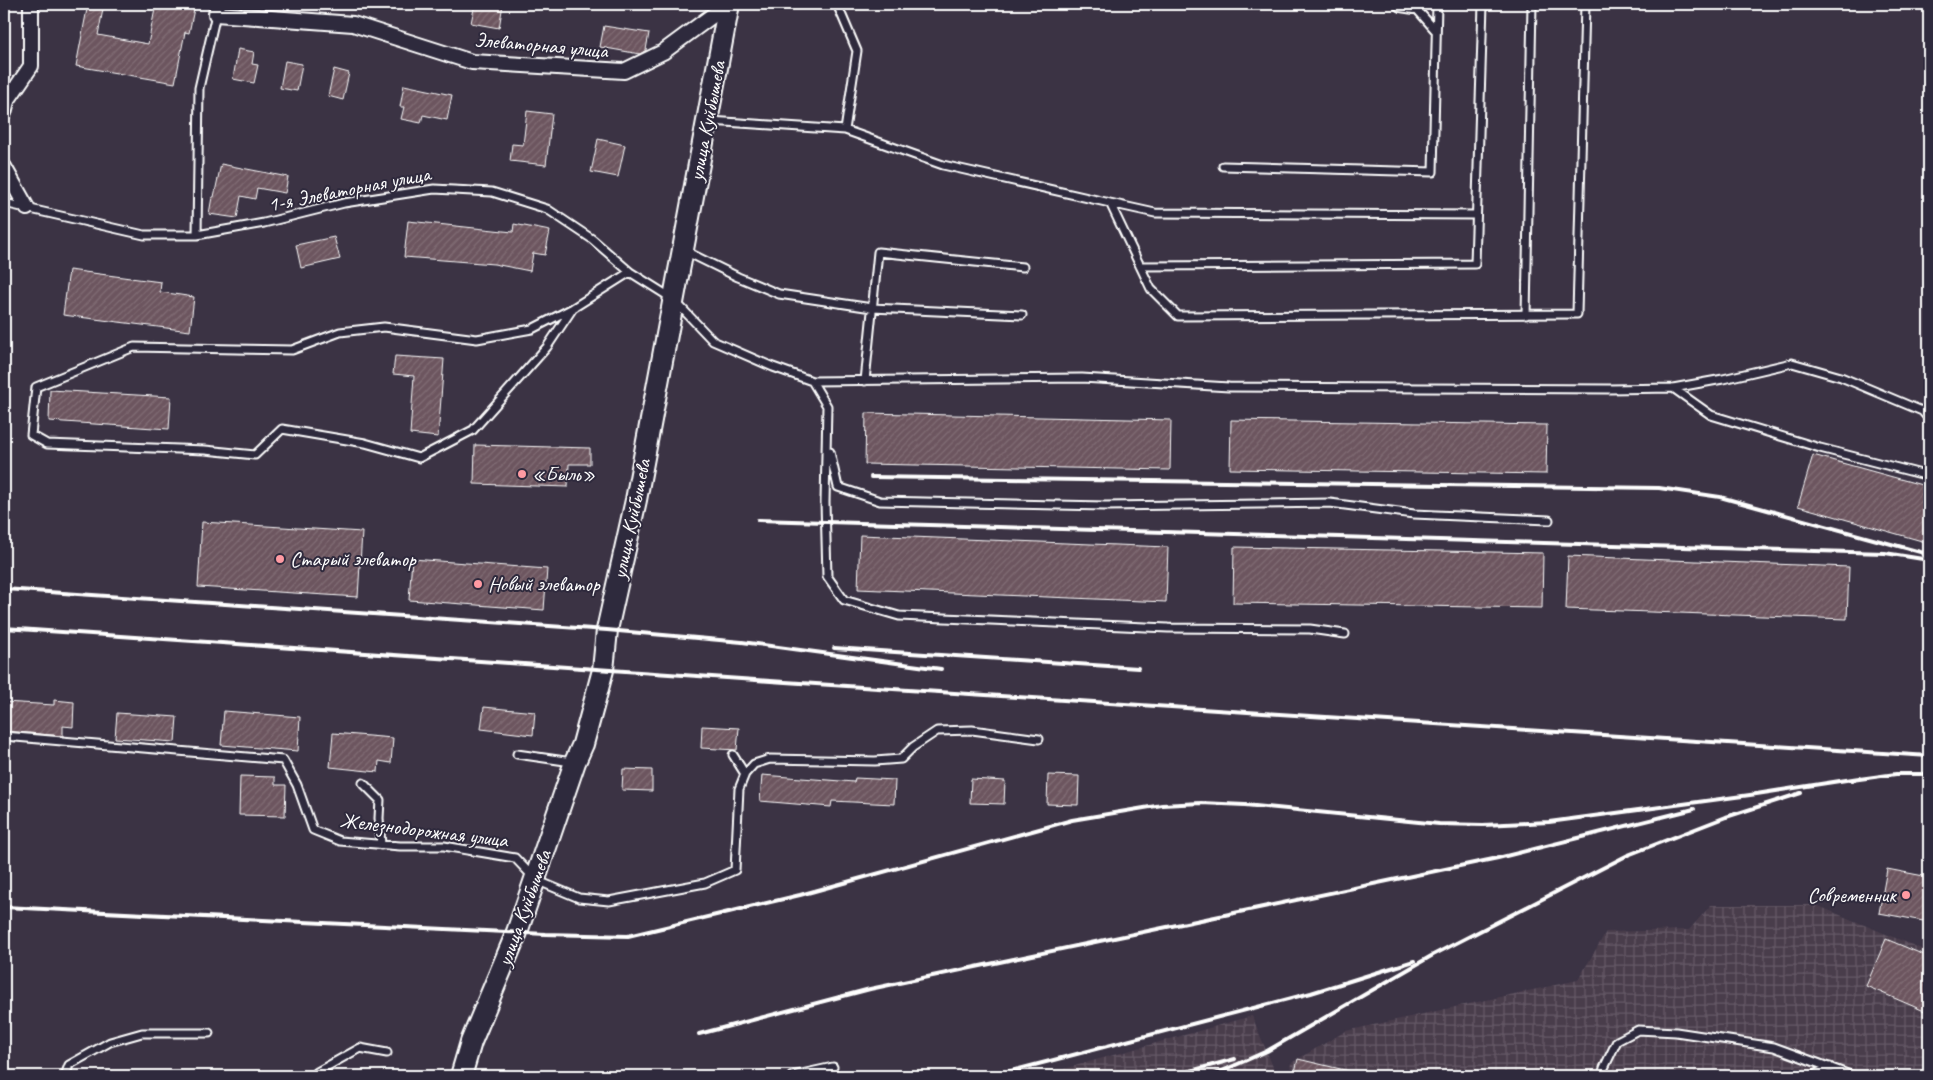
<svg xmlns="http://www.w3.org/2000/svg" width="1933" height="1080" font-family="Caveat,sans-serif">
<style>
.industrial{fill:url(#industrial-grid)}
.building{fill:url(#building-hatch);stroke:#fff}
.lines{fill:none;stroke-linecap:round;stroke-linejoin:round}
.lane-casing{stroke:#fff;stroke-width:11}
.street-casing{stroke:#fff;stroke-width:18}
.secondary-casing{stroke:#fff;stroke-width:24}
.lane{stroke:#2f2a3d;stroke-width:7}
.street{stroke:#2f2a3d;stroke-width:14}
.secondary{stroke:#2f2a3d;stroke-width:20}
.rail{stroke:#fff;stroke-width:4}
.poi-dot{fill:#ff9aa2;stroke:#2f2a3d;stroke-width:2}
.labels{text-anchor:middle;stroke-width:4;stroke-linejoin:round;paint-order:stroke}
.street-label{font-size:21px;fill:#fff;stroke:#2f2a3d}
.poi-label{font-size:21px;fill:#fff;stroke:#2f2a3d;text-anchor:start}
</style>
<defs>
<pattern id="industrial-grid" width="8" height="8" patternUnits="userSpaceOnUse" patternTransform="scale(1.25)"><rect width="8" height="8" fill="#4a3d4c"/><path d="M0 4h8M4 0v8" fill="none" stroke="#655a67"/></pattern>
<pattern id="building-hatch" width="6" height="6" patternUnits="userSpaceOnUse" patternTransform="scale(1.25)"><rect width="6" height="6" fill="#6c555e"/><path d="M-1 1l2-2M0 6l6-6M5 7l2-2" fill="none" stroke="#826e76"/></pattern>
</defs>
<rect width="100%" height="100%" fill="#3b3344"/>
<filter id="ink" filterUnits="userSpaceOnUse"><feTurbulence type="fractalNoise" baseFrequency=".02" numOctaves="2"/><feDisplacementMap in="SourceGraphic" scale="10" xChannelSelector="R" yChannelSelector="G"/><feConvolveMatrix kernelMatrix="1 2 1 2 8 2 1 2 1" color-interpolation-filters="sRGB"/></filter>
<g filter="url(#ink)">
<path class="industrial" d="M1711,905H1816L1929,952V1076H1289L1291,1063L1346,1031L1578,980L1606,932L1689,930Z
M1252,1016L1273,1067L1271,1076H1039Z"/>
<path class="building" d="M88,4H104L98,35L148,44L156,4L178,8L179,4H195L189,33L185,32L175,83L76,66Z
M475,4H503L499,28L471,23Z
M604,26L649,33L646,50L640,54L600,47Z
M238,49L254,52L252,64L258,65L254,83L233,79Z
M285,61L302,64L297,91L280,88Z
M334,69L349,73L343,100L328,96Z
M404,85L452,95L447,120L423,115L421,123L401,119L404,107H400Z
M527,111L552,114L546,165L510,161L512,144L523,145Z
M598,139L625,145L618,177L591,172Z
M221,164L288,177L285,193L257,188L255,199L241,196L237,218L209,214L212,197H214Z
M408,221L513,232L514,224L550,231L545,255L533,253L530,271L494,264L404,257Z
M334,237L340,259L301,268L296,245Z
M69,270L161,282L160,292L194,297L190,331L63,315Z
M395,356L444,359L438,437L410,434L414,376L393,374Z
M50,390L171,397L169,429L49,421Z
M866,413L1171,420L1170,470L865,464Z
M1231,420L1547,425L1546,474L1230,469Z
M475,445L590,448V464H569L568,487L474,484Z
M1813,455L1929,487V543L1798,506Z
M202,522L362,532L358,597L198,587Z
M860,535L1168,547L1166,602L858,589Z
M1234,547L1543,553L1542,608L1233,603Z
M1568,556L1849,567L1847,619L1566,609Z
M412,559L547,569L544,610L409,600Z
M54,700L74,702L73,727L63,726V736L4,731V702L54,705Z
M484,707L535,712L533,735L481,729Z
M224,711L300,717L298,751L221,745Z
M117,713L177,717L175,742L115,738Z
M702,726L739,728L737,750L701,748Z
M333,733L393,738L391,763L379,761L378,772L330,767Z
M623,769L652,770V791L622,790Z
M762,775L854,782L855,778L895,780L894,804L832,801L831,807L760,801Z
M1048,775L1079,776L1078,805L1047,804Z
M240,776L275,777V785H286L285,816L239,815Z
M971,779L1005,781L1004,804L970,803Z
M1887,869L1929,877V922L1879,913Z
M1886,939L1929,957V1013L1866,986Z
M1298,1059L1349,1071L1348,1076H1294Z"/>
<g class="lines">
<defs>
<path id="lane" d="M837,4L857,51L845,130
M1414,6L1436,31
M710,121L845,130L943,165L1110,203L1151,289L1178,316L1577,314L1585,4
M1223,166L1433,172L1437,4
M4,203L144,235H197L264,223L344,203L434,189L492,192L547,209L592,239L630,272L673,299L713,341L773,367L812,381L827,406L825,502L827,576L844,600L899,616L1168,628L1310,629L1345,634
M1110,203L1155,213L1476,215
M197,235L199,88L216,14
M685,251L738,277L779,294L872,308L1022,315
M1140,266L1475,264L1483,4
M573,308L547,347L473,430L419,458L365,443L282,429L255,455L205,450L47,444L31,435L36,387L134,347L292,350L340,332L384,327L477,339L532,329L573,308L630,272
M1526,315L1532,4
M812,381L1082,378L1229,387L1609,389L1673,388L1723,379L1792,363L1841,377L1922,411L1929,419
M865,381L878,252L1023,267
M1673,388L1711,415L1820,448L1929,476
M830,452L838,487L880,501L1105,506L1330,503L1414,514L1549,520
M4,736L283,760L297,785L313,830L340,841L400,846H444L515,858L536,880L579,898L609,901L705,883L735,870L739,789L745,774L754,764L770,759L875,761L901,759L913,747L937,731L972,730L1039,739
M517,754L572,762
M733,755L745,774
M363,783L380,800L379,818L381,845
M65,1076L69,1065L110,1042L142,1033H209
M315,1076L317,1072L360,1048L387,1053
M792,1076L833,1067
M1602,1076L1604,1068L1617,1041L1638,1030L1676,1032L1774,1047L1853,1076
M1812,1076L1830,1067"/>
<path id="street" d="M218,4L216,14L353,24L472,62L624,71L663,52L728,4
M1401,4L1414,6
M4,113L7,101L31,66V4
M4,167L27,208"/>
<path id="secondary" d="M461,1076L471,1042L517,932L575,762L583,744L603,670L607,630L636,500L729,4"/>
</defs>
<use href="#lane" class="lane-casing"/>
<use href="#street" class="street-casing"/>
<use href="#secondary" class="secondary-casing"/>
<use href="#lane" class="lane"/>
<use href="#street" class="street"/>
<use href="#secondary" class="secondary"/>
<path class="rail" d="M871,477L1659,488L1720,497L1924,553
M758,520L1885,553L1929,560
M4,589L607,630L742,642L941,669
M4,628L785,682L1929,756
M834,648L1138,668
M1852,780L1896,774H1929
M4,907L545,934L628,936L800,895L1072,820L1162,805L1201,803L1245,805L1439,824L1483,825L1549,822L1750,795L1859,778
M699,1034L870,989L1498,858L1694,809
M992,1076L1311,993L1414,961
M1172,1076L1235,1059
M1211,1076L1267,1051L1433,955L1628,855L1726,817L1801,793"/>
</g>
</g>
<g class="poi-dot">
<circle cx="522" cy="474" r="5"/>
<circle cx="280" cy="559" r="5"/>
<circle cx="478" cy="584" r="5"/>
<circle cx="1906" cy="895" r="5"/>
</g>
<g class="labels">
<g class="street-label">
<text transform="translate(541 45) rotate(5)" y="7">Элеваторная улица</text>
<text transform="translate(707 121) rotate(-79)" y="7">улица Куйбышева</text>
<text transform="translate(349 189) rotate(-11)" y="7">1-я Элеваторная улица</text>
<text transform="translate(631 519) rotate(-78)" y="7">улица Куйбышева</text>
<text transform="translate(424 830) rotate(7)" y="7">Железнодорожная улица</text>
<text transform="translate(524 908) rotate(-70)" y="7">улица Куйбышева</text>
</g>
<g class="poi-label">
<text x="532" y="481">«Быль»</text>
<text x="290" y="566">Старый элеватор</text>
<text x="488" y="591">Новый элеватор</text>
<text x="1896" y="902" text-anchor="end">Современник</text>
</g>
</g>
<rect width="1933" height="1080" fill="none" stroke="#2f2a3d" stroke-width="20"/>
<rect x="10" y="10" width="1913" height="1060" fill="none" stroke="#fff" stroke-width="2" filter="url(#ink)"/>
</svg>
